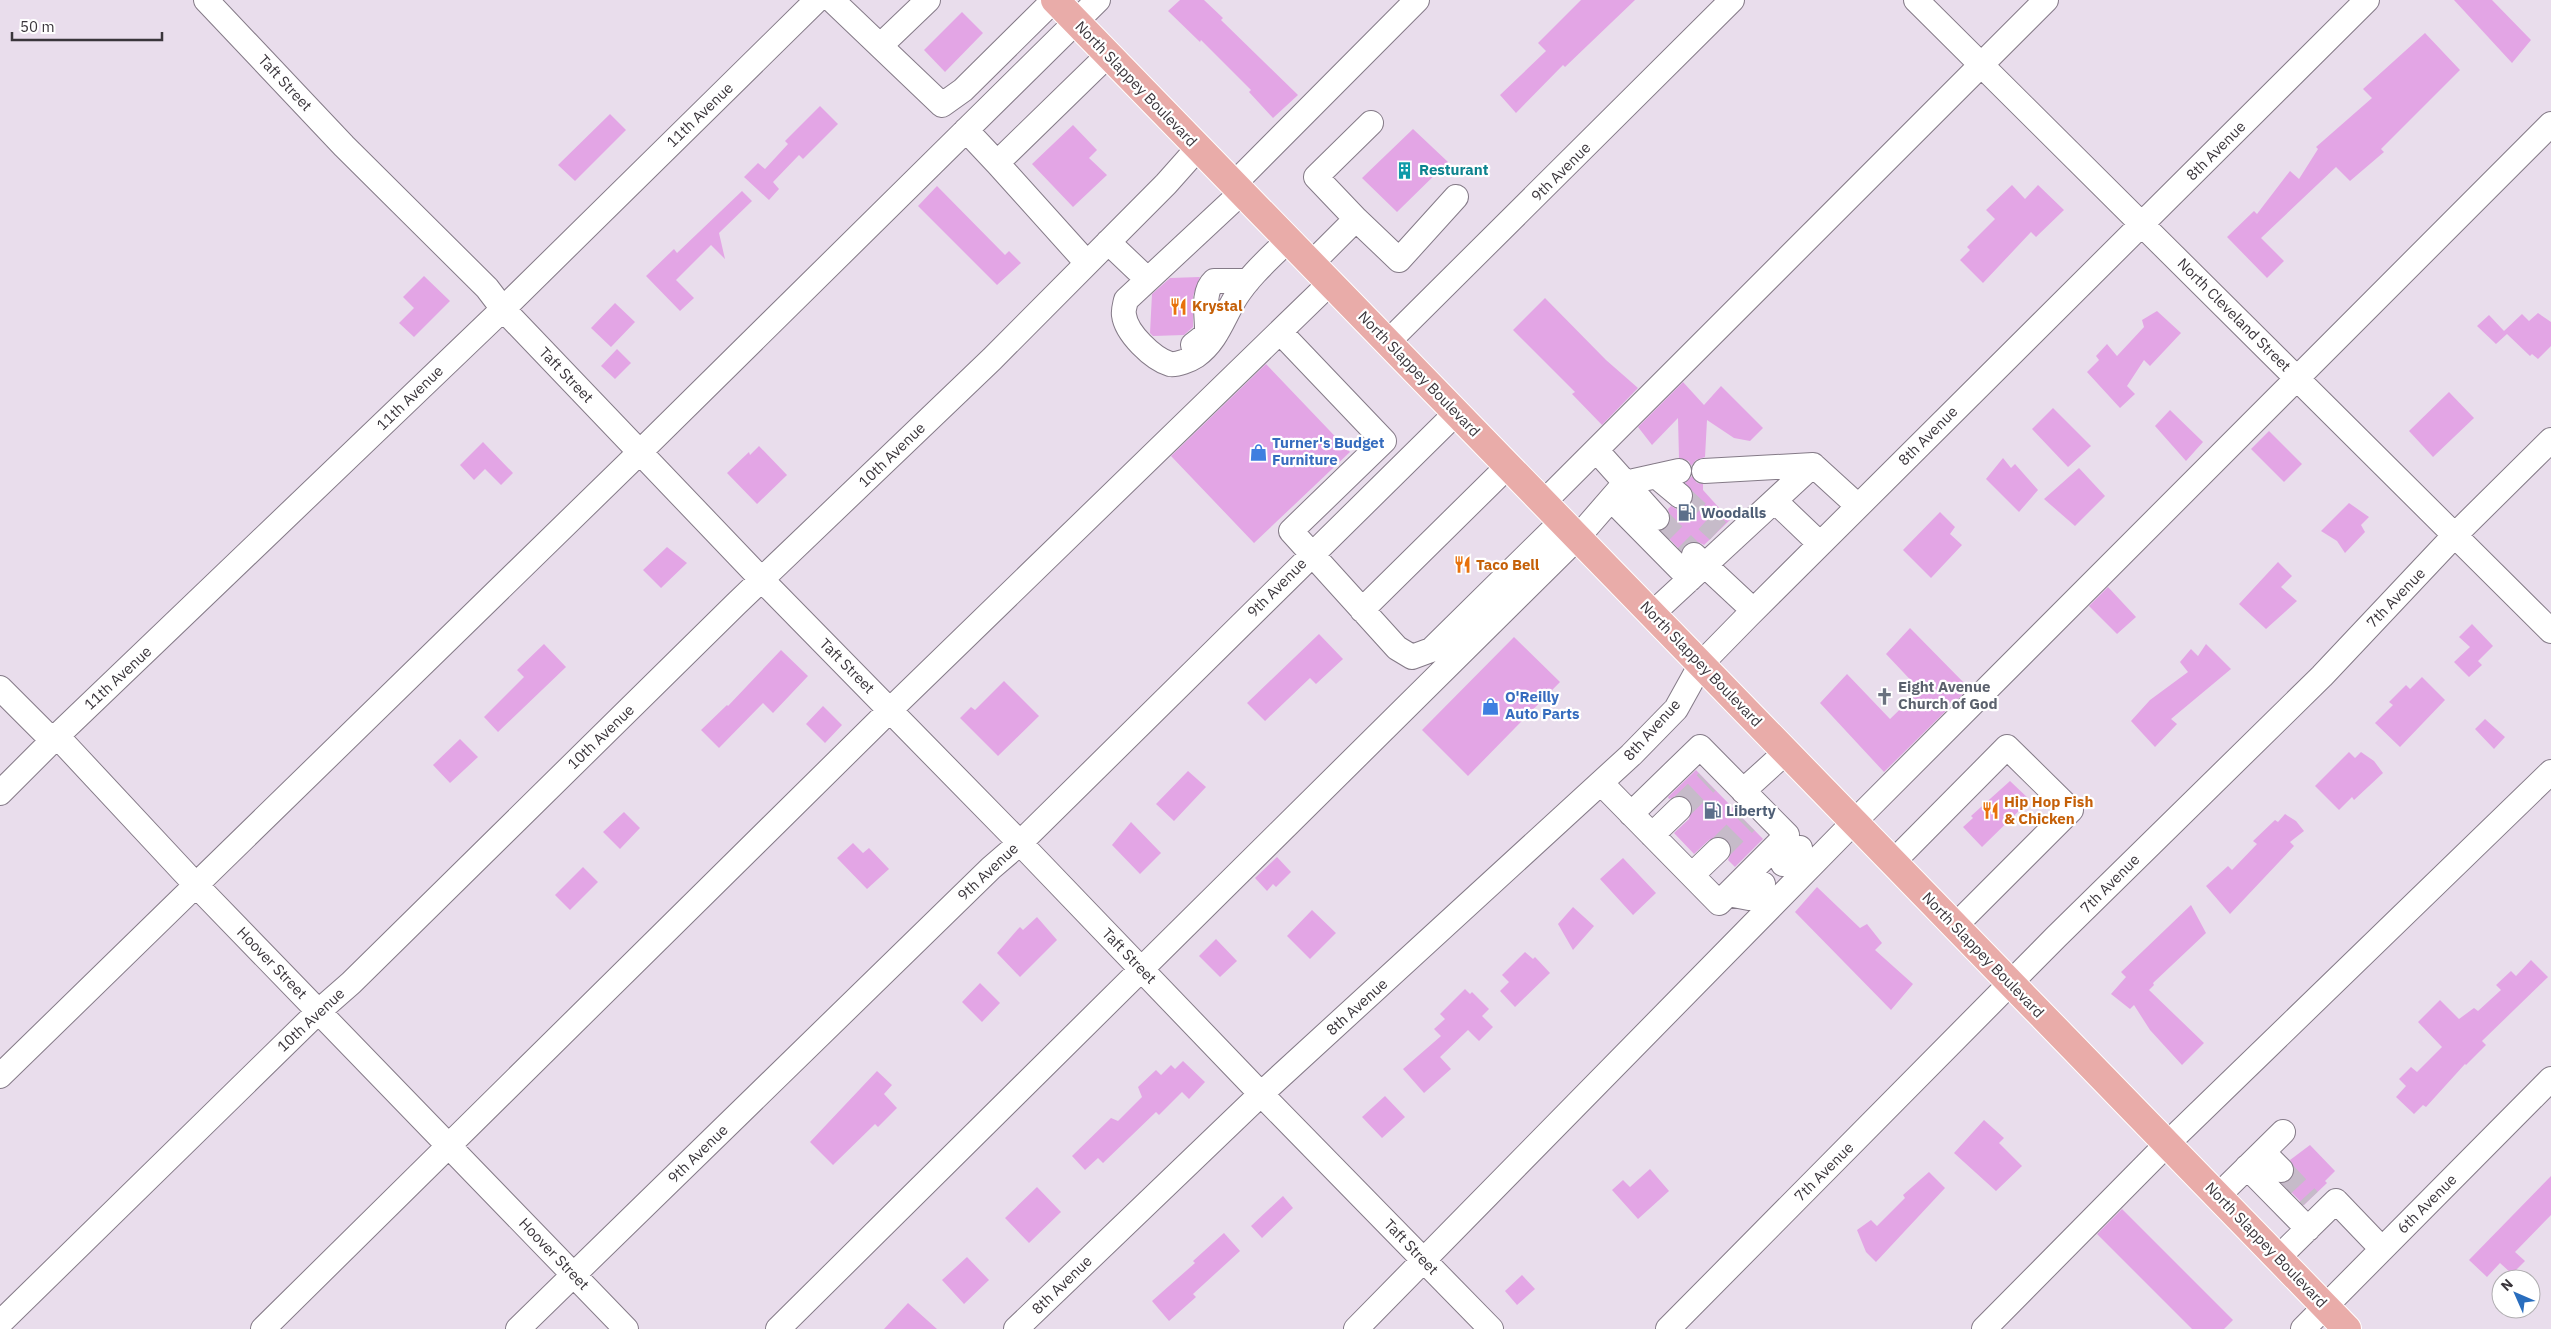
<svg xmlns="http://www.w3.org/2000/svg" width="2551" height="1329" font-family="'IBM Plex Sans',sans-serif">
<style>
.building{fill:#e3a5e5}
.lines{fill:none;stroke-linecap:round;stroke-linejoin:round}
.minor-tunnel{stroke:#c6bbc9;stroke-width:24;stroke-dasharray:24 12;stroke-linecap:butt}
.minor-casing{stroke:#847a87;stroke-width:26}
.major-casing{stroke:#fff;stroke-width:30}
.minor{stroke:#fff;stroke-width:24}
.major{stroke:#e9aca9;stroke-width:28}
.labels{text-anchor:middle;stroke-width:4.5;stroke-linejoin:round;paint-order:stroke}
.street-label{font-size:15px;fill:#3a353b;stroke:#fff}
.culture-label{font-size:15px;font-weight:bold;fill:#0d838f;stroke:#fff;text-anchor:start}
.food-label{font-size:15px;font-weight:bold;fill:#c56008;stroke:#fff;text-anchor:start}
.shop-label{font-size:15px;font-weight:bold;fill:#366cbe;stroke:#fff;text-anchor:start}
.service-label{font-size:15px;font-weight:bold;fill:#4e5e75;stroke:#fff;text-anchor:start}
.worship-label{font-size:15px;font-weight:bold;fill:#5b616d;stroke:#fff;text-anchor:start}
</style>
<rect width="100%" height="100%" fill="#e9ddec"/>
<path class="building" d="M1180,0H1204L1223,18L1221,20L1298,95L1273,118L1249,92L1251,90L1201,40L1200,42L1168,11Z
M1581,0H1635L1565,67L1563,65L1516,113L1500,95L1546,51L1538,43Z
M2454,0H2492L2531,40L2512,63Z
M962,12L983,33L945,72L924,50Z
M2425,33L2460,70L2381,149L2384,152L2350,181L2336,167L2261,238L2284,261L2267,278L2227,237L2254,211L2257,214L2290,171L2299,179L2318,149L2316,147L2372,98L2363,89Z
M820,106L838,124L803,159L799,155L773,182L779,189L769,200L744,177L758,163L765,169L788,144L785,141Z
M610,114L626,130L575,181L558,165Z
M1073,125L1097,150L1089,158L1107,175L1073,207L1032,164Z
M1413,129L1448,162L1397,212L1362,178Z
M2012,185L2025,199L2038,185L2064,210L2036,237L2031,232L1983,283L1960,260L1970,250L1967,247L1995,219L1986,210Z
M937,186L1005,255L1009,251L1021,263L997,285L918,206Z
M742,191L752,201L719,233L725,259L711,245L676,280L694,298L680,311L646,276L674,249L677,253Z
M424,276L450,301L414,337L399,323L414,308L403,297Z
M1200,277L1193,296V327L1184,335L1153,336L1150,333L1152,294L1170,278Z
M1545,298L1606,360L1638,388L1602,425L1572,394L1575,392L1513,330Z
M615,303L635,322L611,347L591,328Z
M2157,311L2181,333L2150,366L2144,360L2127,386L2135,394L2120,408L2087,372L2099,360L2096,356L2107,344L2117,356L2144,327L2142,320Z
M2538,313L2551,322V346L2538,359L2532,354L2530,356L2507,334L2496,344L2477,326L2489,315L2504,331L2522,314L2529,321Z
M617,349L631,363L615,379L601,366Z
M1266,364L1350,452L1254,543L1171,456Z
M1683,382L1704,405L1721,386L1763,428L1750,441L1734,438L1707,420L1705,457L1696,460L1691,466L1689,461L1679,458L1678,418L1652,445L1638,427Z
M2449,392L2474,418L2433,457L2409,431Z
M2053,408L2091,446L2068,467L2032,429Z
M2170,410L2203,442L2186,461L2155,426Z
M2269,431L2302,464L2284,482L2251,449Z
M483,442L513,473L501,485L485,469L474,480L460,465Z
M759,446L787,475L757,504L727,473L749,452L750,455Z
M2003,458L2011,468L2015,464L2038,490L2019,512L1986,479Z
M2079,468L2105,496L2075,526L2044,499Z
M1692,476L1697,483L1703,484V490L1730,520L1704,545L1698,542H1690L1681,551L1662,531L1670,523V516L1668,509L1671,506L1678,510L1685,509L1691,504L1693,492L1685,483Z
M2349,503L2369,517L2361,525L2365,532L2345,553L2337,541L2321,531Z
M1940,512L1955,527L1950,534L1962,545L1931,578L1903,550Z
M667,547L687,563L661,588L643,570Z
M2278,562L2292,576L2281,587L2297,601L2266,629L2239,604Z
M2108,587L2136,617L2117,634L2089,606Z
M2472,624L2493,646L2478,661L2482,665L2469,677L2454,662L2470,647L2459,637Z
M1910,628L1969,688L1884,772L1820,703L1847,674L1890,719L1920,690L1886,654Z
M1319,634L1343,659L1316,684L1310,678L1265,721L1247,703Z
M1514,637L1560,682L1468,776L1422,730Z
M544,644L566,667L498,732L484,717L524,677L517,670Z
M2206,644L2231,669L2171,719L2177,724L2155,747L2131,721L2150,700L2188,672L2180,662L2191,649L2198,656Z
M781,650L808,676L773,713L763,703L719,748L701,730L727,705L728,706Z
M2422,677L2445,700L2400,747L2375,723L2393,705L2389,702L2406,685L2410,689Z
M1004,681L1039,716L998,756L960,718L971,707L975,710Z
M823,706L842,725L825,743L806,724Z
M2485,719L2505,737L2494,749L2475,729Z
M460,739L478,757L450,783L433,765Z
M2349,752L2355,758L2361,752L2374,761L2383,773L2354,800L2352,797L2339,810L2315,786Z
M1696,770L1763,839L1735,867L1728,860L1731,853V846L1722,837H1715L1709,840L1694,854L1674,833L1689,819L1692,806L1689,800L1683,796H1676L1669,799L1668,797Z
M1188,771L1206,787L1174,821L1156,804Z
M2010,781L2030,800L1982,847L1963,827L1973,818L1971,816Z
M624,812L640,828L620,849L603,832Z
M2285,814L2296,821L2304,831L2290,842L2294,846L2230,914L2206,886L2228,866L2232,870L2257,844L2253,841L2275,820L2278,822Z
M1131,822L1161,853L1140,874L1112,845Z
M853,843L863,853L869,848L889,869L867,889L837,858Z
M1277,857L1291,872L1276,887L1273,884L1267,891L1255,878Z
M1623,858L1656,893L1633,915L1600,879Z
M583,867L598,882L570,910L555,895Z
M1817,887L1860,928L1867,924L1882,943L1875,950L1913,984L1891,1010L1795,912Z
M2191,905L2206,933L2153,983L2154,985L2149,990L2204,1043L2182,1065L2150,1030L2134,1005L2130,1009L2111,994L2126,977L2121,972Z
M1573,907L1594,926L1573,950L1558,924Z
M1312,910L1336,933L1310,959L1287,936Z
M1037,917L1057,940L1020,977L997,953L1018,929L1020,927L1023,930Z
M1216,939L1237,961L1220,977L1199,956Z
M1525,952L1533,959L1535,957L1550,973L1515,1007L1500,991L1509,982L1502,975Z
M2531,960L2548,977L2482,1041L2486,1045L2466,1065L2465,1064L2426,1107L2423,1105L2414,1114L2396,1097L2406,1086L2399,1079L2411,1067L2417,1072L2442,1047L2418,1022L2440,1000L2459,1019L2474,1008L2478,1011L2501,990L2496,985L2511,971L2516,976Z
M980,983L1000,1003L982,1022L962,1002Z
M1465,989L1470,994L1472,992L1489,1009L1482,1016L1493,1027L1479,1041L1468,1030L1440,1057L1451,1069L1424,1093L1403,1069L1441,1036L1434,1029L1445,1019L1440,1014Z
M1183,1061L1205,1082L1189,1099L1182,1092L1159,1115L1156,1112L1103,1163L1098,1158L1085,1170L1072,1156L1111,1118L1118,1121L1142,1097L1138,1087L1156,1070L1161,1075L1171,1065L1175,1069Z
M877,1071L892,1085L884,1094L897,1108L878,1127L875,1124L833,1165L810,1142Z
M1385,1096L1405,1117L1382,1138L1362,1117Z
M1984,1120L2004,1138L1999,1143L2022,1166L1996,1191L1954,1153Z
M2310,1145L2335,1171L2325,1181L2327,1183L2304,1205L2282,1183L2290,1180L2294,1174V1167L2290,1160Z
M1650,1169L1669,1191L1638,1219L1612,1190L1623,1180L1630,1187Z
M1929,1172L1945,1188L1876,1262L1866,1252L1857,1230L1871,1220L1877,1226L1905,1198L1903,1195Z
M2551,1176V1215L2515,1252L2525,1261L2512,1274L2500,1263L2487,1277L2469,1260Z
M1037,1187L1061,1212L1029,1243L1005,1218Z
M1283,1196L1293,1208L1262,1238L1251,1226Z
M2122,1209L2233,1320L2224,1329H2192L2097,1234Z
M1224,1233L1240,1251L1193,1294L1196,1297L1169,1321L1152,1301L1195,1263L1193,1261Z
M967,1257L989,1280L964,1304L942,1280Z
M1522,1275L1535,1289L1517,1305L1505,1291Z
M908,1303L937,1329H884Z"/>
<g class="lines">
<path class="minor-tunnel" d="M1680,496L1718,531
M1657,518L1694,555
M1679,809L1707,782
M1718,850L1746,822
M2281,1170L2309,1200"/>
<defs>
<path id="minor" d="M206,0L344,146L487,288L503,309L763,581L1020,843L1261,1094L1491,1329
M832,0L942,105L963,90L1054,0
M1916,0L2551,631
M880,46L928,0
M966,130L997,163
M1234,184L1417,0
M1242,192L1126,300C1125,305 1123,311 1124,315C1126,333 1153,359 1170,364C1177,365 1190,360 1196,356C1217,341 1223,318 1236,297C1250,275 1270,258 1288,240
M1356,219L1399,260L1456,197
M1108,242L1147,279
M1087,263L997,163L1108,55
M1311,264L1356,219L1316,177L1371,123
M1280,332L1384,441L1291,531L1397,648L1412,657L1431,650L1562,521
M1388,342L1732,0
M1193,345L1207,334C1208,318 1201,293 1214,281H1248
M1596,450L1657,518
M1704,471L1813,465
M1656,476L1680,496
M1611,499L1690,579
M1775,501L1820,544
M1543,503L2046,0
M1694,555L1753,610
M1362,610L1508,466
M1652,614L1813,465L1858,506
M0,688L45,733L57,736L195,884L626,1329
M1601,783L1719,903L1787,835L1700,747L1631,814
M1743,791L1786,752
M0,793L57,736L503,309L817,0
M1652,835L1679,809
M1893,862L2007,747L2071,810L1955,926
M1783,864L1800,848
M1692,875L1718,850
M1728,894L1749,898L1763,884
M0,1076L640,452L1098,0
M2263,1152L2281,1170
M2247,1167L2308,1229
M2218,1196L2283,1132
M2278,1258L2336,1201L2382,1249
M0,1323L319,1011L351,983L736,604L992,359L1166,184L1198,148
M263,1329L890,710L1330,283
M518,1329L991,868L1020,843L1456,413
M778,1329L1578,537L1625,483L1679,471
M1016,1329L1261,1094L1631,755L1676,709L1701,664L1748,616L2367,0
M1356,1329L1854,822L2551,124
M1668,1329L2056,937L2322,676L2454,536L2551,440
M1984,1329L2167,1144L2551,772
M2303,1329L2551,1079"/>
<path id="major" d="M1055,0L2347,1329"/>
</defs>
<use href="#minor" class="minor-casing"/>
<use href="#major" class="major-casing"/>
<use href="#minor" class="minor"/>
<use href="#major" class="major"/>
</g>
<defs>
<symbol id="building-bare" viewBox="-9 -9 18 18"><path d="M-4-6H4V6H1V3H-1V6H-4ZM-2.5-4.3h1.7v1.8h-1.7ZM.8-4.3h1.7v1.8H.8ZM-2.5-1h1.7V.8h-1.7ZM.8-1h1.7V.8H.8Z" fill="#0f9aa8" stroke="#fff" stroke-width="2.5" paint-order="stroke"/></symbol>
<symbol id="restaurant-bare" viewBox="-9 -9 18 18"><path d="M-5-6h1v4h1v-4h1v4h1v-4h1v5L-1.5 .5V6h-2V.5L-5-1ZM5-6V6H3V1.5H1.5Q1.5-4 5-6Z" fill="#e8710a" stroke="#fff" stroke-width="2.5" paint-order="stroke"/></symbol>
<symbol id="shop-bare" viewBox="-9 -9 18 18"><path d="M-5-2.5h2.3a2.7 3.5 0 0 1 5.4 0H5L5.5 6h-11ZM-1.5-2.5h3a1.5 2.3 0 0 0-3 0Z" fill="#3f7fe0" stroke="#fff" stroke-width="2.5" paint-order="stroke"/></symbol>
<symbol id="fuel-bare" viewBox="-9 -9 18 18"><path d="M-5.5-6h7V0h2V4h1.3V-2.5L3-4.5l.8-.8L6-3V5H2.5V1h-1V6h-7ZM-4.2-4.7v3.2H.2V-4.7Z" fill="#5c6f8a" stroke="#fff" stroke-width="2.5" paint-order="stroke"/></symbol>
<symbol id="church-bare" viewBox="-9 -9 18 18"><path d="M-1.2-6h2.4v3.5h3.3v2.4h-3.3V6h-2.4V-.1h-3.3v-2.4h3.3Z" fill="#6b7280" stroke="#fff" stroke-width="2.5" paint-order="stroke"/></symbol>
</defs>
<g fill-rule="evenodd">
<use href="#building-bare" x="1392" y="158" width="25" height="25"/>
<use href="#restaurant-bare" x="1166" y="294" width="25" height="25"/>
<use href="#shop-bare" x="1246" y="440" width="25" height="25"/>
<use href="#fuel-bare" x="1674" y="500" width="25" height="25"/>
<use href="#restaurant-bare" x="1450" y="552" width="25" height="25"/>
<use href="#church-bare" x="1872" y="684" width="25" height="25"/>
<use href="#shop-bare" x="1478" y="694" width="25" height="25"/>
<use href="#fuel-bare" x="1700" y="798" width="25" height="25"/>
<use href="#restaurant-bare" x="1978" y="798" width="25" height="25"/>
</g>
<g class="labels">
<g class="street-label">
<text transform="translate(285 83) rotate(47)" y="5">Taft Street</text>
<text transform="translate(1136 84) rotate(46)" y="5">North Slappey Boulevard</text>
<text transform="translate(700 115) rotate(-44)" y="5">11th Avenue</text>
<text transform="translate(2216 151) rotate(-45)" y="5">8th Avenue</text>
<text transform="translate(1561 172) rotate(-45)" y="5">9th Avenue</text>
<text transform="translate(2234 315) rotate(45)" y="5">North Cleveland Street</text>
<text transform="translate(1419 374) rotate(46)" y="5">North Slappey Boulevard</text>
<text transform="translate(566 375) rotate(46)" y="5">Taft Street</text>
<text transform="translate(410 398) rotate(-44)" y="5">11th Avenue</text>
<text transform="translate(1928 436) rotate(-45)" y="5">8th Avenue</text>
<text transform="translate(892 455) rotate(-44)" y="5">10th Avenue</text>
<text transform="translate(1277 588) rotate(-45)" y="5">9th Avenue</text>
<text transform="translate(2396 598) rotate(-46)" y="5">7th Avenue</text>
<text transform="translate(1701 664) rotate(46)" y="5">North Slappey Boulevard</text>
<text transform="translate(847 666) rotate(45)" y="5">Taft Street</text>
<text transform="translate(118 678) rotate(-43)" y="5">11th Avenue</text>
<text transform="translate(1652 730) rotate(-48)" y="5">8th Avenue</text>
<text transform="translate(601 737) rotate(-44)" y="5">10th Avenue</text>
<text transform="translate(988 872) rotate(-43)" y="5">9th Avenue</text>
<text transform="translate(2110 884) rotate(-45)" y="5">7th Avenue</text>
<text transform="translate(1983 955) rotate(46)" y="5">North Slappey Boulevard</text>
<text transform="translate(1129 956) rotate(46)" y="5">Taft Street</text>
<text transform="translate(272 963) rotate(46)" y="5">Hoover Street</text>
<text transform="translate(1357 1007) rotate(-42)" y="5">8th Avenue</text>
<text transform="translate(311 1020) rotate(-43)" y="5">10th Avenue</text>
<text transform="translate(698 1154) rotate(-44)" y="5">9th Avenue</text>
<text transform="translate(1824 1172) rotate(-45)" y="5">7th Avenue</text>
<text transform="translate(2427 1204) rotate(-45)" y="5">6th Avenue</text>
<text transform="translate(2266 1245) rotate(46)" y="5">North Slappey Boulevard</text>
<text transform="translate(1411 1247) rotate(46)" y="5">Taft Street</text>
<text transform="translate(554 1254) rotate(46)" y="5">Hoover Street</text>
<text transform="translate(1062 1285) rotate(-44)" y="5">8th Avenue</text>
</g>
<g class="culture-label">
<text x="1419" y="175">Resturant</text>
</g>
<g class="food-label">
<text x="1192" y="311">Krystal</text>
<text x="1476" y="570">Taco Bell</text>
<text x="2004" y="807">Hip Hop Fish<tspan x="2004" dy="17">&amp; Chicken</tspan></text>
</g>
<g class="shop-label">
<text x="1272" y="448">Turner's Budget<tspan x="1272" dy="17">Furniture</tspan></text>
<text x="1505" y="702">O'Reilly<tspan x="1505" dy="17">Auto Parts</tspan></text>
</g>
<g class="service-label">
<text x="1701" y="518">Woodalls</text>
<text x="1726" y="816">Liberty</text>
</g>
<g class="worship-label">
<text x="1898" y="692">Eight Avenue<tspan x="1898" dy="17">Church of God</tspan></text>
</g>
</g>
<g transform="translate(2516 1294) rotate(315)"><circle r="24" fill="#ffffff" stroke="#b0aeb1"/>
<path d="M0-4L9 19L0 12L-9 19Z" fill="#296dbe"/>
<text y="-8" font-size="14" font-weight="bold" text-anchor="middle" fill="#3a353b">N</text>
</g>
<path d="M12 32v8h150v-8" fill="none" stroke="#3a353b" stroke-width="2.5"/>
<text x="20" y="32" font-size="15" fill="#3a353b" stroke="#ffffff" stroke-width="4" paint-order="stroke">50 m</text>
</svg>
